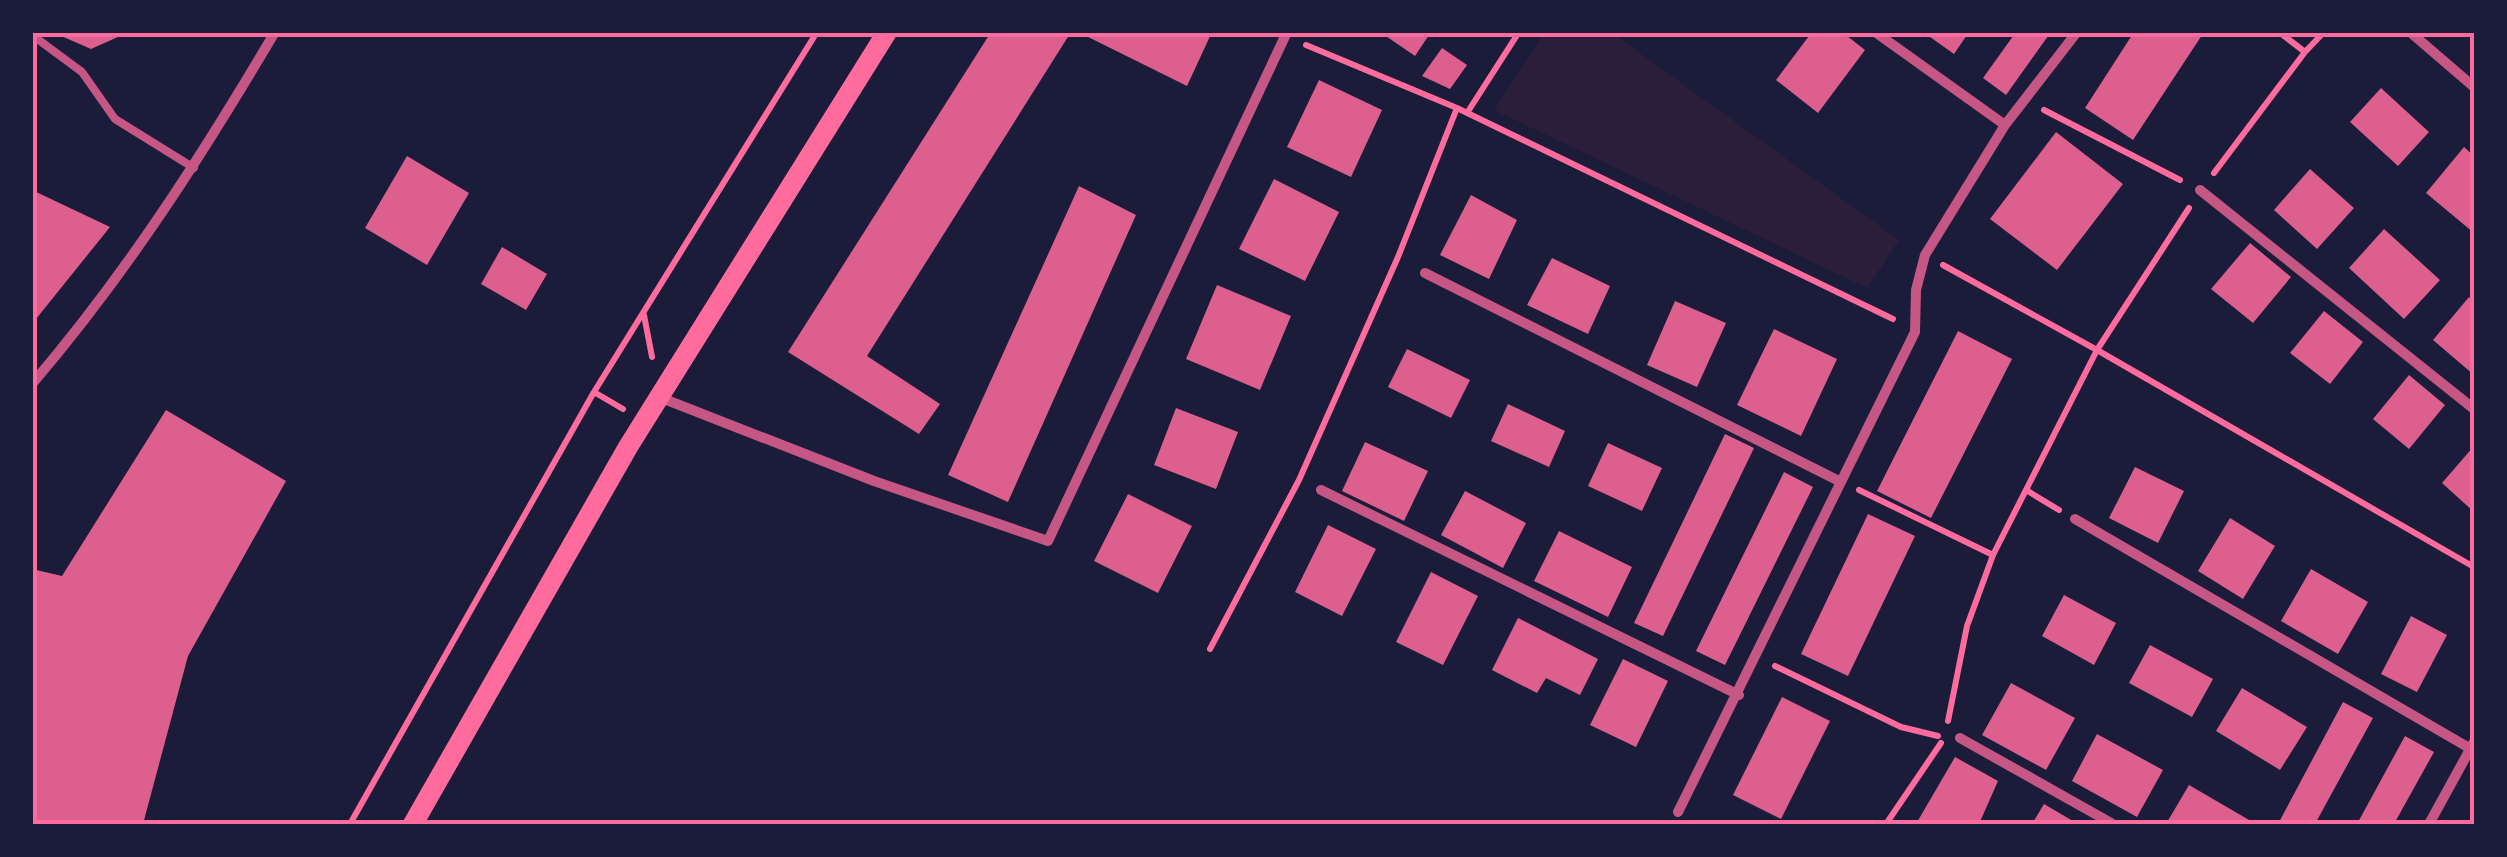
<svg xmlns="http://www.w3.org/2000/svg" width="2507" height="857" font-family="'Work Sans',sans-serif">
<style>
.green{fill:#2a1e3b}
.building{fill:#dd5f8e}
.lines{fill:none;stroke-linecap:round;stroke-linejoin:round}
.path{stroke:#ff6b9d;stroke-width:6}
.service{stroke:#c65784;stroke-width:8}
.minor{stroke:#c65784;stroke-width:10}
.secondary{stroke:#ff6b9d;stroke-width:20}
.neatline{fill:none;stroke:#ff6b9d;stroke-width:4}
</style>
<rect width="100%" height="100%" fill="#1b1b3a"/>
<path class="green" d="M1544,33H1612L1899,240L1867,288L1494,110Z"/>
<path class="building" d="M52,32H129L91,49Z
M991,32H1071L867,356L940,404L919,434L788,352Z
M1078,32H1212L1187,86Z
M1380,32H1431L1415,56Z
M1812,32H1842L1865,50L1818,113L1776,80Z
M1934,32H1969L1954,54L1930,37Z
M2016,32H2051L2006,95L1983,78Z
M2134,32H2204L2133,140L2085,108Z
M1442,48L1467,65L1450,89L1422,76Z
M1319,80L1382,110L1351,177L1287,147Z
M2381,88L2429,132L2398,166L2350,122Z
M2056,132L2123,184L2057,270L1990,219Z
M2464,147L2474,156V233L2426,193Z
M407,156L469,193L427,265L365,228Z
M2310,169L2354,208L2317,249L2274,210Z
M1274,179L1339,212L1305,281L1239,249Z
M1079,186L1136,215L1008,502L948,475Z
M32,190L110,227L32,324Z
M1471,195L1517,220L1489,279L1440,255Z
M2384,229L2440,280L2404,319L2349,268Z
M2250,243L2291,277L2253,323L2211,289Z
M502,247L547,274L526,310L481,284Z
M1552,258L1610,286L1588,334L1527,305Z
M1217,285L1291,316L1260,390L1186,359Z
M2469,297L2474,302V375L2433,340Z
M1675,301L1726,323L1697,387L1647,365Z
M2324,311L2363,342L2330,384L2290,353Z
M1774,329L1837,359L1801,436L1737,405Z
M1958,331L2012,359L1931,518L1877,491Z
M1407,349L1470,380L1451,418L1388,387Z
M2409,375L2445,405L2409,449L2373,419Z
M1508,404L1565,431L1549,467L1491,441Z
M1176,408L1238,432L1216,489L1154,465Z
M166,410L286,481L188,656L143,824H32V569L62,576Z
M1725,434L1754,448L1663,636L1634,623Z
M1365,442L1428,471L1404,521L1342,491Z
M1608,443L1662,468L1642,511L1588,486Z
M2474,446V512L2442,483Z
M2135,467L2184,491L2158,543L2109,518Z
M1784,472L1813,487L1725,665L1696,651Z
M1465,491L1526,523L1503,568L1441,535Z
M1128,494L1192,526L1158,593L1094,561Z
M1868,514L1915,536L1848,676L1801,654Z
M2230,518L2275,546L2243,599L2198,571Z
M1328,525L1376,549L1342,616L1295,592Z
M1559,531L1632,567L1608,617L1534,581Z
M2311,569L2368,602L2338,654L2281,621Z
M1431,572L1478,596L1443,665L1396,642Z
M2064,595L2116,623L2094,665L2042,636Z
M2411,616L2447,635L2417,692L2381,674Z
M1518,618L1598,659L1580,695L1546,678L1537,693L1492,670Z
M2150,645L2213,679L2192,717L2129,683Z
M1623,659L1668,681L1636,747L1590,725Z
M2011,683L2075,718L2046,770L1982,735Z
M2242,688L2307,727L2280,770L2216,731Z
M1782,697L1830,721L1781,819L1733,795Z
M2343,702L2373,718L2315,824H2278Z
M2097,734L2163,770L2137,817L2072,781Z
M2405,736L2434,752L2394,824H2357Z
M1955,757L1998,781L1979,824H1916Z
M2189,785L2256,824H2166Z
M2044,804L2078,824H2032Z"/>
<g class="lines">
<path class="path" d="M2279,32L2305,52
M1306,45L1457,108L1893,319
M2044,110L2180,180
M1467,113L1519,32
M2214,173L2305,52L2324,32
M1943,265L2097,350L2474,567
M644,315L652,357
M594,392L623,409
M1859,490L1993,555
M2026,490L2059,510
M1210,649L1299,480L1398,257L1457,108
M1775,666L1901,727L1938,736
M1948,721L1967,626L1993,555L2097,350L2189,208
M350,824L594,392L817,32
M1886,824L1941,743"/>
<path class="service" d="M32,35L82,72L115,119L194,168"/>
<path class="minor" d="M1875,32L2005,125
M2410,32L2474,87
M2200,190L2474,409
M1425,273L1841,482
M32,384C127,273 201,157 275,32
M659,397L874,481L1048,541L1287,32
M1321,490L1739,695
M2075,519L2471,749
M1960,738L2113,824
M1678,812L1915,332L1916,290L1925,255L2005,125L2077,32
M2429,824L2474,742"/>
<path class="secondary" d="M413,824L628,447L887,32"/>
</g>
<rect width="2507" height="857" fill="none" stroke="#1b1b3a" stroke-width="70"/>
<rect x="35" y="35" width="2437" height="787" class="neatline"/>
</svg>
